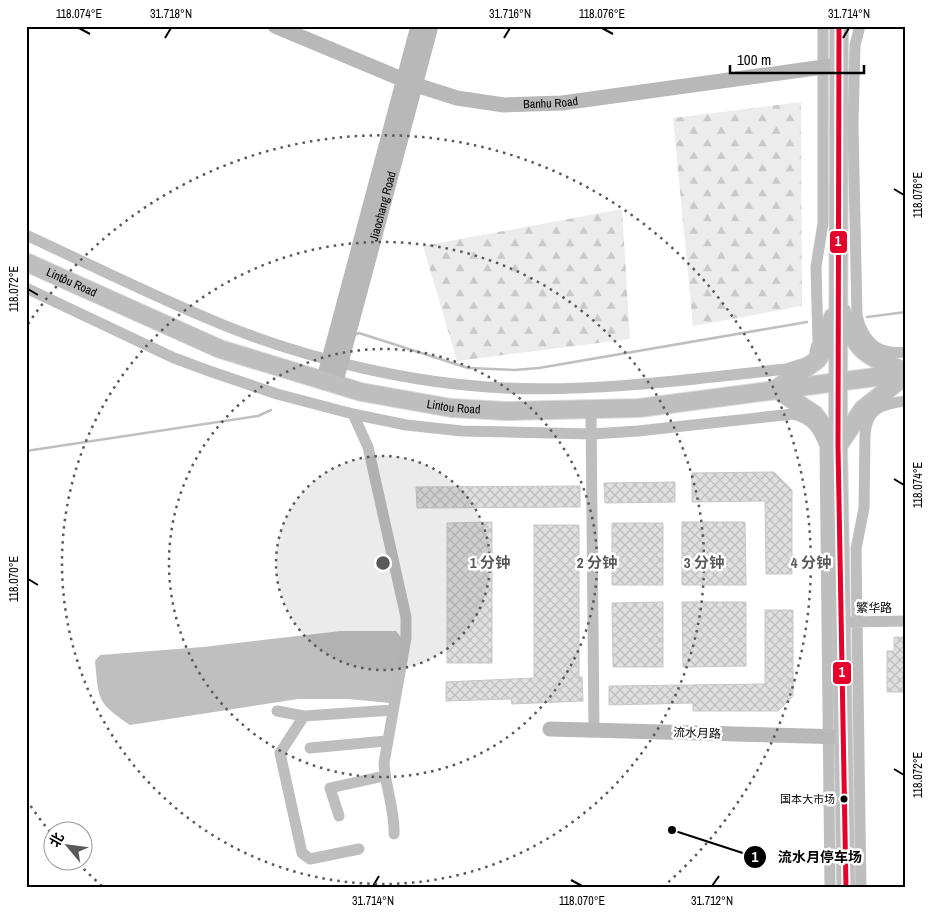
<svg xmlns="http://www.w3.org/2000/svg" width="932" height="914" font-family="'Archivo Narrow','Noto Sans SC',sans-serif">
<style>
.forest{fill:url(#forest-firs)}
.water{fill:#bfbfbf}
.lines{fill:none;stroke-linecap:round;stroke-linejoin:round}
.stream{stroke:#bfbfbf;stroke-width:2.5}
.building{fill:url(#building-cross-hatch);stroke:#c7c7c7}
.primary-casing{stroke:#dbdbdb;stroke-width:20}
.street{stroke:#bebebe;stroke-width:11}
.secondary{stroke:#b8b8b8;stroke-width:15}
.primary{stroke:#bebebe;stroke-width:18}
.bus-1-casing{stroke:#fff;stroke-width:9}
.bus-1{stroke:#e4002b;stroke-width:5}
.ticks{fill:none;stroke:#000;stroke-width:2}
.ring{fill:none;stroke:#595959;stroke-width:2.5;stroke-dasharray:2.5 5}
.bus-dot{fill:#000;stroke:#fff;stroke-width:2}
.labels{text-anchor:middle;stroke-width:5;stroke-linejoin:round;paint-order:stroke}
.bus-label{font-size:11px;fill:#000;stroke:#fff;text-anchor:end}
.street-label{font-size:12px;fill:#000;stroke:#fff}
.centre{fill:#595959;stroke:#fff;stroke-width:2.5}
.ring-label{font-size:15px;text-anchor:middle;font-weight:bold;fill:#595959;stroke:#fff;stroke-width:5;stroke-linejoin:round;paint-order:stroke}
.leader{fill:none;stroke:#000;stroke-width:2}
.callout-dot{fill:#000;stroke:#fff;stroke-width:2}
.mark-label{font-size:15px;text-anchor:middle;font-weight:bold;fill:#fff}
.callout-label{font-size:14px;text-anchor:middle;font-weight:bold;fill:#000;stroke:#fff;stroke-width:5;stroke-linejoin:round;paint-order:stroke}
.line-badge{stroke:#fff;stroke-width:2}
.badge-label{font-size:14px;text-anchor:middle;font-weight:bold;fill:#fff}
.neatline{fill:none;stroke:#000;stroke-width:2}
.ticks-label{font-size:12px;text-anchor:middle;fill:#000}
</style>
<defs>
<pattern id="forest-firs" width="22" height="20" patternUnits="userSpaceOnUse" patternTransform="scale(1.25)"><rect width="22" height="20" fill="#ececec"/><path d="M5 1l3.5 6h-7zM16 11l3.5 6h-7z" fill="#c9c9c9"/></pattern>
<pattern id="building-cross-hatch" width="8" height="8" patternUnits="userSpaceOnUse" patternTransform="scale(1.25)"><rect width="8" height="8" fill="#dfdfdf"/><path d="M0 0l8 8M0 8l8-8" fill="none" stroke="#bebebe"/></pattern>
</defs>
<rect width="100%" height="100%" fill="#fff"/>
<path class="forest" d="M801,102L802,306L693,326L673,118Z
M622,209L630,339L457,361L423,246Z"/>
<path class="water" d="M341,631H396L404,641L390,703L348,699H298L130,725C96,702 99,700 95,661L100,655L203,647Z"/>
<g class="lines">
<path class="stream" d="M867,317L906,312
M354,335L359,333L468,368L514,370L539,368L807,322
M26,451L258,416L271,410"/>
</g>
<path class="building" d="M774,472L792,490V574H766L765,501L692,502V473Z
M675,482V502L605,503L604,483Z
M580,486V507L417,508L416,487Z
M492,522V663H447V523Z
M682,522H745L746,585H682Z
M612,523H663V585H612Z
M534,525H579V677H582L583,701L512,704L511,699L446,701V682L534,678Z
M663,602V667H613L612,603Z
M682,602H746V666L683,667Z
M765,610H793V696L778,711H693V703L609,705V686L765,684Z
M894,637H906L903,692H887V651H894Z"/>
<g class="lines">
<defs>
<g id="primary">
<path d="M839,26L838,446L846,888"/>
<path id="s3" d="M26,262L220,349L361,392L451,408L505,411L639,408L906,373"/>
<path d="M842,312C858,355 866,355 906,372"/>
<path d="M833,317L822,353L817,360L776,389L814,414L838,446L863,409L906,375"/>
</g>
</defs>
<use href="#primary" class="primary-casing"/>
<path class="street" d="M860,26L855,45L853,125L857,316C864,343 878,355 906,352
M26,235C91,265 155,297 221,324C306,359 413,384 505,388C599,392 693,379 786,369L805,363
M26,288L174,358L212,372L277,394L353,414L406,425L462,431L592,434L638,431L793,414C812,419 818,428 825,446L830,888
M815,351L818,342L816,267L823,223V26
M591,411L594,730
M353,414L368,447L406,617V638L384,763C385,787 395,809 394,834
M850,622L906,621
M277,711L304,716
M310,748L386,741
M339,816L330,788L384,776
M359,849L310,859L302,853L280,753L304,716L393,710
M861,888L856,549L864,508L865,435C867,408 881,404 906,401"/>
<g class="secondary">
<path id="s1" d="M275,26L416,85L457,98L504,105L562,103L838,65"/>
<path d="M323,382L418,26"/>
<path id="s2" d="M335,385L431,26"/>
<path d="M550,729L844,737"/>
</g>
<use href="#primary" class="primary"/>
<defs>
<path id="bus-1" d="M839,26L838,446L846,888"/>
</defs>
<use href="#bus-1" class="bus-1-casing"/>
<use href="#bus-1" class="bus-1"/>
</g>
<path class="ticks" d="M79,28L90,34M602,28L613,34M165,38L171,28M504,38L510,28M843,38L849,28M894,189L904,195M28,289L38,295M894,479L904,485M28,579L38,585M894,769L904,775M571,880L582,886M373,886L379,876M712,886L719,876"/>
<circle cx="383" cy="563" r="107" fill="#595959" fill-opacity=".12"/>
<g class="ring">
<circle cx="383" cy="563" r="107"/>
<circle cx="383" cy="563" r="214"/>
<circle cx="383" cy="563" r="321"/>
<path d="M102 886A428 428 0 0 1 78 863M50 832A428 428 0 0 1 28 802M28 324A428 428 0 1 1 664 886"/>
</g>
<circle class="bus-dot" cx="844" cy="799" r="4.5"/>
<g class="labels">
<g class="bus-label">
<text x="835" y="803">国本大市场</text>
</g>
<g class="street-label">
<text dy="4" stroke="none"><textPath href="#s1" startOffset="290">Banhu Road</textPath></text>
<text dy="4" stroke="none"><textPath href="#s2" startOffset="185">Jiaochang Road</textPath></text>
<text dy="4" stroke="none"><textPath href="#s3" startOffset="50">Lintou Road</textPath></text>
<text dy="4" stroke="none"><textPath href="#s3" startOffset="454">Lintou Road</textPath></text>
<text x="874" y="612">繁华路</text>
<text transform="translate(697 733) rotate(2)" y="4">流水月路</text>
</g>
</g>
<circle cx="383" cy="563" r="8" class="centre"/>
<g class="ring-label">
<text x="490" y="568">1 分钟</text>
<text x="597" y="568">2 分钟</text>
<text x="704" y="568">3 分钟</text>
<text x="811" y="568">4 分钟</text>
</g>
<path class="leader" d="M672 830L755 857"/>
<g class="callout-dot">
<circle cx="672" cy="830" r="5"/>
<circle cx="755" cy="857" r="12"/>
</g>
<g class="mark-label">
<text x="755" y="862">1</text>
</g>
<g class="callout-label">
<text x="820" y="862">流水月停车场</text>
</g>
<g class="line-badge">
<rect x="829" y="230" width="19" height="24" rx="5" fill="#e4002b"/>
<rect x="832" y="661" width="20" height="24" rx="5" fill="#e4002b"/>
</g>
<g class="badge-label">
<text x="838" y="246">1</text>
<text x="842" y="677">1</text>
</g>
<rect width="932" height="914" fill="none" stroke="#ffffff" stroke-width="55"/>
<g transform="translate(68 846) rotate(299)"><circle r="24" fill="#ffffff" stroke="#999999"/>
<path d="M0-4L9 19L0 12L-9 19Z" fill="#595959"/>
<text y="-8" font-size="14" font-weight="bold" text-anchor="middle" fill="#000000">北</text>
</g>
<path d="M730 65v8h134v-8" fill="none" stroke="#000000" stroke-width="2.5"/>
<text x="737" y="65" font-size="15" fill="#000000" stroke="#ffffff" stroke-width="4" paint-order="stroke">100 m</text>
<rect x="28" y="28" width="876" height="858" class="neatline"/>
<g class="ticks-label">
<text x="79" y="18">118.074°E</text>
<text x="171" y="18">31.718°N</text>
<text x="510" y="18">31.716°N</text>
<text x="602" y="18">118.076°E</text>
<text x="849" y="18">31.714°N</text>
<text transform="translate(918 195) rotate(-90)" y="4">118.076°E</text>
<text transform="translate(14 289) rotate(-90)" y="4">118.072°E</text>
<text transform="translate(918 485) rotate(-90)" y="4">118.074°E</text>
<text transform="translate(14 579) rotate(-90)" y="4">118.070°E</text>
<text transform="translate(918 775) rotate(-90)" y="4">118.072°E</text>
<text x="373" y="905">31.714°N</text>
<text x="582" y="905">118.070°E</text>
<text x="712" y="905">31.712°N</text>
</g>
</svg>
